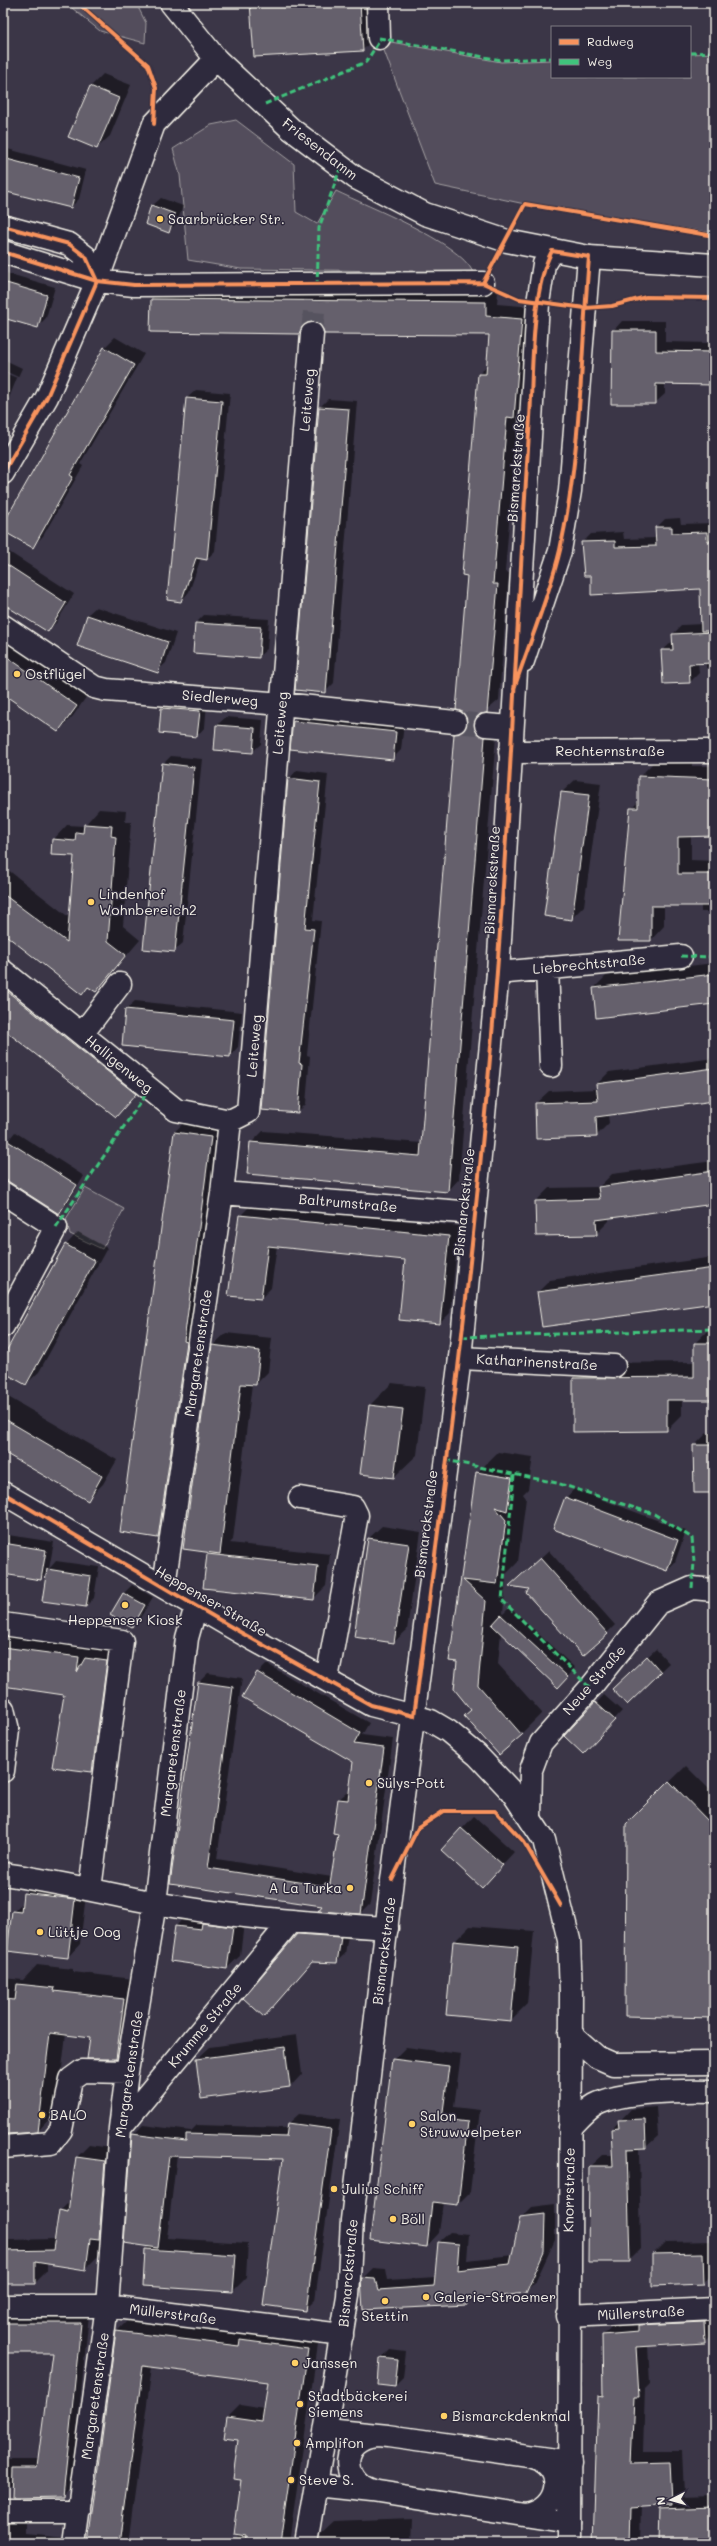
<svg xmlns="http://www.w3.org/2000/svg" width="717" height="2546" font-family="Mali,sans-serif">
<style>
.green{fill:#534e5c;stroke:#a4a0a2}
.shadow{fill:#0007}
.building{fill:#65616c;stroke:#f4f1e8}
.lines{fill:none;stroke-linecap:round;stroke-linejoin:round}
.minor-tunnel{stroke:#57525f;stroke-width:22;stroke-dasharray:22 11;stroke-linecap:butt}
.minor-casing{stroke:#f4f1e8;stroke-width:25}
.major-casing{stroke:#f4f1e8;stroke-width:25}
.minor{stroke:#2f2a3d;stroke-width:22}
.major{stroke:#2f2a3d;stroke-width:22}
.quiet{stroke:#40c37c;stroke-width:3;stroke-dasharray:6 3;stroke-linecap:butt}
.cycleway-casing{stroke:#2f2a3d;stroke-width:6}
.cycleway{stroke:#f8935d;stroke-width:4}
.poi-dot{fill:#ffd166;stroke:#2f2a3d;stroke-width:1.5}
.labels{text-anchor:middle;stroke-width:3;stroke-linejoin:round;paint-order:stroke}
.street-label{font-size:14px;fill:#f4f1e8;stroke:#2f2a3d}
.poi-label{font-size:14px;fill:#f4f1e8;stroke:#2f2a3d;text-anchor:start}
</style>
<rect width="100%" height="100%" fill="#3b3647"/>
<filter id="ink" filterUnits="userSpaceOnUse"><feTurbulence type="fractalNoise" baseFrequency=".025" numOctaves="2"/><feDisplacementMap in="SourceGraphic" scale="8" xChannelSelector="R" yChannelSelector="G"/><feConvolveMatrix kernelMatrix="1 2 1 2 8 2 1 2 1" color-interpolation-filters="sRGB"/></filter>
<g filter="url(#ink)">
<path class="green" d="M66,3H136L146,23L145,43L100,31Z
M380,40L501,62L552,60V77H690V54L714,53V233L525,204L435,185Z
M236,120L294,164L296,212L317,224L336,191C369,207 458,241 473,272L241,269L188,260L180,175L173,149L211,125Z
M85,1188L124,1209L102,1249L70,1234L66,1219Z"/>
<path class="shadow" d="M3,3H10L3,17Z
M251,3H376L378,34L363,50Z
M103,74L131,85L110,136L97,148L69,136L91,86Z
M4,148L86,170L79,199L71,207L3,189Z
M161,198L183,206L177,223L168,231L152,206Z
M3,272L55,287L46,318L37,327L3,317Z
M164,287L498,291L497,304L534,307L526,404L518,412L505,572L509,573L499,700L485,712L487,719L497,725L459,1179L448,1191L251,1143L263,1131L422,1143L455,735L468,722V575L479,374L487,366L490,334L320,323L313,320L299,333L152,299Z
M622,321H665V342L714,343V384L665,383V394L655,403L613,331Z
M115,337L144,354L80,464L83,466L43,536L33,546L4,525L105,347Z
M3,359L22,368L18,377L3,370Z
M3,372L17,378L9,398L3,404Z
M196,390L230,393L215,551L207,559L201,558L189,592L181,601L187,398Z
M328,399L357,401L334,683L325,692L320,407Z
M680,518L681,524L714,523V667L706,668V662H698L699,673L690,682L662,651L673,641V634L682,625L703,624L701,588L592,575L582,543L591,534L623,532L624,539L656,538V528L665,519Z
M3,548L74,594L56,623L47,631L3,602Z
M96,607L176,633L166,663L157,671L87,615Z
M204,615L269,619L267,649L258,657L196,623Z
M3,629L91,690L73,716L58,731L3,693Z
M171,700L207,703L205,727L197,736L162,708Z
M302,713L404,724L401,750L392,759L294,721Z
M226,717L263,720L261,744L252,752L217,725Z
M171,756L202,759L183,943L174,951L163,764Z
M653,763H692V766H714V835H691V860L714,861V912H701V905H664V926L651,940L631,809L639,801V777Z
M297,770L328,774L313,920L321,921L307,1055L310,1056L306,1104L298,1112L289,779Z
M575,780L601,783L584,906L571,919L545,915L562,792Z
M99,809L126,811L125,822H131L123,926L140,940L96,991L89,986L82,994L3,933V866L70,918L75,855L53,840L67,825L84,826Z
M714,963V1003L594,988L606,976Z
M3,974L143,1085L124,1108L3,1028Z
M135,1001L242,1012L238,1047L230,1056L123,1045L126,1009Z
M714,1058V1100L608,1115L609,1123L596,1136L536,1103L549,1091L597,1089V1084L609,1072Z
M187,1120L223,1125L171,1524L158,1536L174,1132Z
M15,1132L84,1176L67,1204L59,1212L3,1177V1147Z
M714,1161V1204L609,1218V1221L596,1234L537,1235L536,1201L549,1188L599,1187L612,1174Z
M251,1205L459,1226L450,1313L440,1323L406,1259L277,1246L271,1288L261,1298L240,1216Z
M78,1232L107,1248L39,1372L26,1384L3,1371V1360L66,1245Z
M714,1257V1302L538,1292L550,1280Z
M710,1328H714V1399H682V1415L667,1430L574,1378L589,1363L695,1362V1343Z
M226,1333L272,1338L268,1372L256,1384H252L233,1540L230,1543L330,1554L326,1586L313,1599L208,1555L211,1552L213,1345Z
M392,1383L425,1387L417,1455L394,1477L370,1405Z
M3,1394L117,1460L103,1484L87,1500L3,1450Z
M707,1433H714V1492L694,1446Z
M498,1452L533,1457L528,1489L523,1494L526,1498L518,1562L503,1577L506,1580L503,1614L510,1607L575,1668L566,1679L501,1632L498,1664L542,1713L521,1734L472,1709L458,1661L451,1660L477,1473Z
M574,1489L686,1531L675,1562L667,1570L566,1498Z
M382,1526L421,1532L407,1630L394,1642L369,1538Z
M8,1535L54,1542L49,1569L56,1561L99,1567L94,1598L86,1606L48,1572L41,1579L3,1573V1540Z
M549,1551L615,1625L607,1633L531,1588L519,1578Z
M132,1585L153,1597L140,1618L132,1626L111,1614L124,1593Z
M3,1610L126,1641L112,1751L92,1771L65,1694L3,1676Z
M656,1649L669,1663L627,1703L622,1680Z
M267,1664L369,1723L362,1735L393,1739L370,1904L361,1913L324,1905L171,1883L199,1682L208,1673L242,1678L217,1859L332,1877L339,1833V1799L350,1790L354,1761L258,1673Z
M604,1695L622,1711L583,1753L565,1736Z
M686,1766L714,1794V2017L627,1824Z
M474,1816L514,1852L494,1874L442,1850Z
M37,1881L87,1887L80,1944L68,1957L13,1912L24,1901V1894Z
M188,1913L245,1915L240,1956L227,1968L171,1960L176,1926Z
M307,1926L349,1929L345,1954L336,1962L312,1961L298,1935Z
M470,1926L534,1931L527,2004L511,2020L454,1942Z
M37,1965L73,1969V1972L143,1980L135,2039L116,2058L91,2037L66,2034L57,2111L38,2131L3,2133V1978L23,1980Z
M297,2035L302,2074L290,2087L197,2059L210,2047Z
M406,2047L461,2054L454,2107L480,2110L470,2192L458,2204L443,2202L439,2233L427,2246L393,2060Z
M656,2107L658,2136L646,2147L639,2148L641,2249L629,2261L590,2166L602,2155H613L612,2129L631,2109Z
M299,2114L340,2119L315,2300L305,2310L284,2158L177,2155L167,2238L248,2243L246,2278L233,2291L146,2250L150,2246L133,2135L143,2125L191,2131L197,2125L289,2128V2123Z
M714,2125V2236H713L712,2127Z
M89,2145L117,2149L111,2227L100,2238L98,2256L85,2269L47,2263V2271L35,2283H3V2240L55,2239L60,2211L71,2200L77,2157Z
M555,2204V2240L536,2281L525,2292L472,2299L467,2304L364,2309L362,2279L373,2268L386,2269L388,2280L436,2277L439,2242L450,2232L469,2234L467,2260L513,2255L521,2218L532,2207Z
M714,2241V2273L703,2283L653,2254L665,2242Z
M714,2311V2332L704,2342L648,2345L650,2384L645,2389L643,2451H682L684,2492L679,2497L714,2496V2543H660V2510L666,2504L641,2506L640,2543H595L599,2397L604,2392L603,2335L615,2323Z
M3,2314L89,2315L71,2487L62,2496L13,2485H3V2459H39L53,2352H3Z
M129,2319L319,2338L289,2543H237L242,2479L239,2439L228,2417L240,2405L265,2409L269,2381L152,2367L128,2543H88L117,2331Z
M714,2339V2460H709L711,2343Z
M390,2350L406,2352L403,2378L395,2386L381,2359Z
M412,2518L411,2543H320L321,2533L334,2521Z
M3,2523L25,2524V2533L66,2537L65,2543H3Z"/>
<path class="building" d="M250,3H360L363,51L254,57Z
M90,86L119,98L97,149L68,137Z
M3,158L79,178L71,208L3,191Z
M151,205L175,214L169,233L145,224Z
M3,282L47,295L38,328L3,318Z
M151,299L486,302V316L522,319L514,418L507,417L493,584H498L487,713L480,714L474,724L475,731L485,737L448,1192L247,1174L250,1142L420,1156L454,734L465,730L467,723L463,712L456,710L467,576L462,575L478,374H486L489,335L324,334L319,324L313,322L302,327L299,334L150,332Z
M612,330H656V351L714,352V385L656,384V404H611Z
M104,347L134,365L70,475L73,477L33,548L3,531V524Z
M186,398L222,401L207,560L196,558L181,602L167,600Z
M319,407L349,409L326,693L295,690Z
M655,527H672V533L707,532V541H714V631H701L700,589L591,595V576H584L581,542L615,541V547L656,546Z
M3,562L66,603L48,632L3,604Z
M87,615L168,642L158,673L77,646Z
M195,623L261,627L259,658L193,653Z
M714,632V663L689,664L690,683L663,684L661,650H673L672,634Z
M3,654L77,706L58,732L3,694Z
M161,708L200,711L197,737L159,733Z
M293,721L396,732L393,760L290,749Z
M216,725L255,728L253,753L214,750Z
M162,763L194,767L175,952L143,949Z
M638,776L714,779V836L678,837V874H714V906H651V941H618L630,808H638Z
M288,778L320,782L305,928L314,929L299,1063L302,1064L298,1113L261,1110Z
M561,792L589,795L572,920L544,916Z
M84,824L112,826L111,836L116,837L108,941L126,955L96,992L88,987L82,995L3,933V894L67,942L74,856L51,855L52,839L75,841L76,832L83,833Z
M714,974V1004L596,1018L593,988Z
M3,988L136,1094L116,1117L3,1029Z
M125,1009L234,1020L230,1057L122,1046Z
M714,1068V1101L596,1117L597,1137L536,1139L535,1103L598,1101L596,1084Z
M174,1132L211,1137L184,1341L187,1342L158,1538L120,1532Z
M3,1138L77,1185L59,1214L3,1178Z
M714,1171V1204L596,1220L597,1235L536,1236L535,1201L600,1199L598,1187Z
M239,1215L449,1236L440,1324L399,1320L405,1260L268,1246L261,1299L228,1296Z
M65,1244L95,1261L26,1385L3,1372V1357Z
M714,1268V1303L542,1327L537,1292Z
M694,1343H714V1400H667V1431L573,1432V1378L694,1377Z
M212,1345L260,1351L256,1385L241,1384L220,1554L183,1549Z
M369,1405L403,1409L394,1478L360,1474Z
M3,1418L102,1476L88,1501L3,1452Z
M693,1445H714V1493H694Z
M476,1472L512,1478L507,1511L495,1507L506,1520L497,1584L463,1580L486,1601L478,1685L522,1735L499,1755L464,1716L471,1710L454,1689L457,1662L449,1661Z
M565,1497L678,1540L667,1571L553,1529Z
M368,1538L409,1544L394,1643L354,1637Z
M3,1543L46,1550L41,1580L3,1574Z
M207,1554L318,1566L314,1600L203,1588Z
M540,1558L608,1634L583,1656L526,1593L529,1589L509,1586Z
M47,1569L91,1576L86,1607L42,1601Z
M123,1593L145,1605L132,1628L110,1615Z
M501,1615L568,1677L558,1688L492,1625Z
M3,1647L79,1657L77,1672L85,1658L107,1661L92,1772L52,1767L64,1695L3,1686Z
M647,1656L661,1672L627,1705L612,1689Z
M257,1672L360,1733L354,1744L384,1748L361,1914L318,1911L322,1906L170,1884L198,1682L233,1687L208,1868L325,1886V1883L330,1884L338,1834L333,1833L338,1799L348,1800L353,1762L242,1697Z
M595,1702L615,1720L583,1754L564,1736Z
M669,1781L714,1827V2018L625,2016L626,1824Z
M461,1828L503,1865L482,1888L441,1850Z
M23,1893L75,1899L68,1958L7,1951L12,1911L21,1912Z
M202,1923L233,1927L227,1969L170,1961L175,1926L201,1929Z
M297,1934L341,1937L337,1963L312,1962L264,2017L243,1998Z
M453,1941L518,1947L511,2021L446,2015Z
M17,1984L55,1988L54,1991L124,1999L116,2059H87L90,2038L50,2033L38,2132L7,2134H3V1999L15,2000Z
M285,2047L290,2087L201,2099L196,2059Z
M392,2059L449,2066L442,2119L468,2122L458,2205L432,2202L427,2247L370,2240Z
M645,2119L646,2148L627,2149L630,2262H588L589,2166H613L611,2129L619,2128L618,2120Z
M288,2123L331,2129L306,2311L263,2305L283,2159L169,2156L158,2248L124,2243L132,2134L186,2141V2134L286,2137Z
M76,2157L105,2161L99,2240L90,2239L86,2270L35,2262V2284H3V2251L53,2250L59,2210L68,2212Z
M545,2214L544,2252L526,2293L467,2300V2305L363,2310L361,2278L375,2279L378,2290L434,2286L438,2242L459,2244L457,2270L510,2264L520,2217Z
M145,2249L236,2255L233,2292L143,2286Z
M703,2253L704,2284L652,2286V2254Z
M704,2322L705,2343L636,2347L639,2397H634L631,2463L670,2462L672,2505L630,2508L629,2543H593L598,2396L603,2397L602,2335L638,2332V2325Z
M3,2323H81L63,2497L12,2498L13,2467H37L52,2353H3Z
M116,2331L239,2346L240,2340L308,2349L280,2543H245L246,2536L234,2534L241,2480L233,2479L238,2440L224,2438L227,2417L262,2422L268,2382L143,2366L119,2543H88Z
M380,2358L398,2360L395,2387L378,2385Z
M714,2507V2543H658L659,2509Z"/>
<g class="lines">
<path class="minor-tunnel" d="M312,334L315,301
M455,722L486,725"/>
<defs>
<path id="minor" d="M378,3L379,38
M3,226L69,244L86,257L97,281
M3,252L97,281L134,285L483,283
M589,257L714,265
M3,473L47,397L97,281L154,124L216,59
M3,626L94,687L106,690L282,704L455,722
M486,725L512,727
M510,752L711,751
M547,968L551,1066
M3,971L176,1110L230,1121L248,1112L312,334
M498,973L681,956
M82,1034L120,984
M3,1193L56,1227L3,1326
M222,1193L474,1213
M460,1358L614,1366
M3,1493L240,1632L371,1705L414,1716
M300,1498L353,1507L357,1515L327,1679
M164,1585L222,1193L230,1121
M3,1624L122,1641L90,1889
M3,1709L8,1730L3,1771
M530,1818L531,1770L541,1743L590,1688L658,1603L692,1588L714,1590
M3,1874C54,1881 104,1893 155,1903C231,1917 309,1923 387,1928
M570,2033L597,2057L613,2064L714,2063
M120,2128L290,1922
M570,2128C577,2121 586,2110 595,2105C621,2091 684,2090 714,2091
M3,2147L51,2143L61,2130L71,2079L82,2071L127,2072
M3,2306H107L342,2335
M568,2316L714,2309
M327,2430L388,2436L570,2462
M316,2485L372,2491L569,2522
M372,2491C338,2480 341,2438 377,2435
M3,2511H79
M525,2515C560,2511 568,2466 532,2457
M74,2543L107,2306L120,2128L127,2072L155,1903L187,1638L196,1606"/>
<path id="major" d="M171,3L216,59L291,129L356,178L425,214L507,241L589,257L570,491L560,551L523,661
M414,1716L431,1721L448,1731L477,1755L512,1792L544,1840L569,1940L571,1993L569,2543
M306,2543L348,2296L352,2220L392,1880L460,1358L498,973L538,303L544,264L552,251"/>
</defs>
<use href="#minor" class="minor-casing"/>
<use href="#major" class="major-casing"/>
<use href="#minor" class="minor"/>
<use href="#major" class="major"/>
<path class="quiet" d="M379,38L501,60L552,58
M690,53L714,52
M265,104L366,62L380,40
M317,286L319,228L341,166
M711,751H714
M681,956L714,957
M56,1227L150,1088
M462,1337L714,1329
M445,1460L557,1483L654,1514L692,1538L694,1562L692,1588
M514,1475L502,1600L590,1688"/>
<defs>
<path id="cycleway" d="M78,3L148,65L156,88L154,124
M3,226L69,244L86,257L97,281
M3,252L97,281L134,285L483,283L519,299L585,308L612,306L646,297L714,298
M483,283L525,204L714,236
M3,473L47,397L97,281
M3,1493L240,1632L371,1705L414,1716C452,1430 488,1143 505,854C514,709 520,564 530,418C533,372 531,289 552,251L589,257C581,354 581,455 560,550C549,597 529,643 514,689
M392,1880L418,1828L444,1811H495L524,1842L561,1906"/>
</defs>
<use href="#cycleway" class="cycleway-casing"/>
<use href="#cycleway" class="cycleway"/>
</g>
</g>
<g class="poi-dot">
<circle cx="160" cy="219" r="4"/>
<circle cx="17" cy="674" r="4"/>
<circle cx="91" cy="902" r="4"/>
<circle cx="125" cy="1605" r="4"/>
<circle cx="369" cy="1783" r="4"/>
<circle cx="350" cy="1888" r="4"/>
<circle cx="40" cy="1932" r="4"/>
<circle cx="42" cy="2115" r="4"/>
<circle cx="412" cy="2124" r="4"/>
<circle cx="334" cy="2189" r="4"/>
<circle cx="393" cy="2219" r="4"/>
<circle cx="426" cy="2297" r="4"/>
<circle cx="385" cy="2301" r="4"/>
<circle cx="295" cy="2363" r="4"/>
<circle cx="300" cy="2404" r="4"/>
<circle cx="444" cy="2416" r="4"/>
<circle cx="297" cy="2443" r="4"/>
<circle cx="291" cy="2480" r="4"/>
</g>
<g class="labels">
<g class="street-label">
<text transform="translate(320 149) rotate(38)" y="5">Friesendamm</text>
<text transform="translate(307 400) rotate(-85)" y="5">Leiteweg</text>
<text transform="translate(516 468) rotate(-86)" y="5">Bismarckstraße</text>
<text transform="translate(220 698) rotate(5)" y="5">Siedlerweg</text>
<text transform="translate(280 723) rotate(-85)" y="5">Leiteweg</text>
<text x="610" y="756">Rechternstraße</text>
<text transform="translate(492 880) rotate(-87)" y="5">Bismarckstraße</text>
<text transform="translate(589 964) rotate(-5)" y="5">Liebrechtstraße</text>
<text transform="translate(254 1046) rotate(-85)" y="5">Leiteweg</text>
<text transform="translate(119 1064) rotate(39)" y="5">Halligenweg</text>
<text transform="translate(464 1202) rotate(-84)" y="5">Bismarckstraße</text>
<text transform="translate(348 1203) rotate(5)" y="5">Baltrumstraße</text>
<text transform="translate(198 1353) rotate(-82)" y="5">Margaretenstraße</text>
<text transform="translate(537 1362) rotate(3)" y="5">Katharinenstraße</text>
<text transform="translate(426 1524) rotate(-83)" y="5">Bismarckstraße</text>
<text transform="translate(211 1601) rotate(30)" y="5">Heppenser Straße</text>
<text transform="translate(594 1680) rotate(-49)" y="5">Neue Straße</text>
<text transform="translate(173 1753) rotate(-83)" y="5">Margaretenstraße</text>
<text transform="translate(384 1951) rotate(-83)" y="5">Bismarckstraße</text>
<text transform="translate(205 2025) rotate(-50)" y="5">Krumme Straße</text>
<text transform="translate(129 2074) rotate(-82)" y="5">Margaretenstraße</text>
<text transform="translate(569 2190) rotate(-89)" y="5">Knorrstraße</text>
<text transform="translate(348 2273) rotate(-85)" y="5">Bismarckstraße</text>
<text transform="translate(641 2313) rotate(-3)" y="5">Müllerstraße</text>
<text transform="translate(173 2314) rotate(7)" y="5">Müllerstraße</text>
<text transform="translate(95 2396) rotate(-82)" y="5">Margaretenstraße</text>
</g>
<g class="poi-label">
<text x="168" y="224">Saarbrücker Str.</text>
<text x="25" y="679">Ostflügel</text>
<text x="99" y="899">Lindenhof<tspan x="99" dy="16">Wohnbereich2</tspan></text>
<text x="125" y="1625" text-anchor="middle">Heppenser Kiosk</text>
<text x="377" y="1788">Sülys-Pott</text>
<text x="342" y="1893" text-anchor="end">A La Turka</text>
<text x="48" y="1937">Lüttje Oog</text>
<text x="50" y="2120">BALO</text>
<text x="420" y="2121">Salon<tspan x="420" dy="16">Struwwelpeter</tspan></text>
<text x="342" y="2194">Julius Schiff</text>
<text x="401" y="2224">Böll</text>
<text x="434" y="2302">Galerie-Stroemer</text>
<text x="385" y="2321" text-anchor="middle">Stettin</text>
<text x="303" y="2368">Janssen</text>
<text x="308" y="2401">Stadtbäckerei<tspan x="308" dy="16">Siemens</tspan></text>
<text x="452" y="2421">Bismarckdenkmal</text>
<text x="305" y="2448">Amplifon</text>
<text x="299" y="2485">Steve S.</text>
</g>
</g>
<rect width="717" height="2546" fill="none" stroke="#2f2a3d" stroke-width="16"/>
<rect x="8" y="8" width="701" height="2530" fill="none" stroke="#f4f1e8" stroke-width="1.5" filter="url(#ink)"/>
<rect x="551" y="26" width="140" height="52" fill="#2f2a3d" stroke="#7e7a81"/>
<rect x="559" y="39" width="20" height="6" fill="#f8935d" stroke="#7e7a81"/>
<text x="587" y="46" font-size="12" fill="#f4f1e8">Radweg</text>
<rect x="559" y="59" width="20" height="6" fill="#40c37c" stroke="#7e7a81"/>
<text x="587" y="66" font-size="12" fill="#f4f1e8">Weg</text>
<g transform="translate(671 2500) rotate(264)" stroke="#2f2a3d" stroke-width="3" paint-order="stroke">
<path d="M0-3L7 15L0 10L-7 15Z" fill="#f4f1e8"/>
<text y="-6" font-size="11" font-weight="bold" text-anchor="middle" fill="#f4f1e8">N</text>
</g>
</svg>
